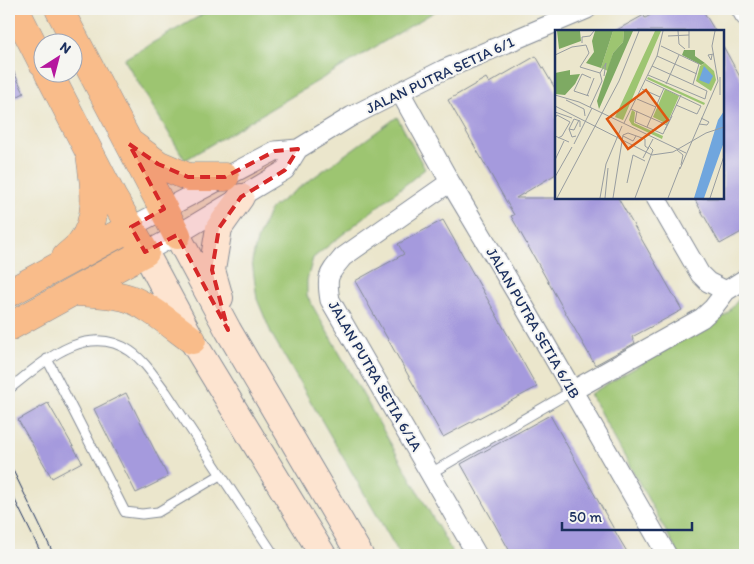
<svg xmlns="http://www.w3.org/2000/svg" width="754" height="564" font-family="Itim,sans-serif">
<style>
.green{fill:#9dc571;stroke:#5c7a68}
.building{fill:#a59add}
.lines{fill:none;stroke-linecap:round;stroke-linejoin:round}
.lane-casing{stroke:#838a95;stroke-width:11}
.street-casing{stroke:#838a95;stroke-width:21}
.secondary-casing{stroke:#838a95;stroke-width:28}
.primary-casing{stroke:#838a95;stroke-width:29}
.highway-casing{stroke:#838a95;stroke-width:29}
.lane{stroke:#fff;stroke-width:9}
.street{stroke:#fff;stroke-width:19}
.secondary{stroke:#fde4d0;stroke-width:26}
.primary{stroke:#f9bc8a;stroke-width:28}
.highway{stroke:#f9bc8a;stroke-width:28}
.tram{stroke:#1b2f5e;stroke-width:1}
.marked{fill:#d62828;fill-opacity:0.2;stroke:#d62828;stroke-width:4;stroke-dasharray:10 6;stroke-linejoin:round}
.labels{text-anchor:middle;stroke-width:4;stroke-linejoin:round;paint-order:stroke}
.street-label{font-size:15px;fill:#1b2f5e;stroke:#f6f6f2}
.inset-road{fill:none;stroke:#989da0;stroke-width:1}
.view{fill:#de5710;fill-opacity:0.15;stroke:#de5710;stroke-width:2.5}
.inset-edge{fill:none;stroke:#1b2f5e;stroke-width:2.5}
</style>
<rect width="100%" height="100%" fill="#f6f6f2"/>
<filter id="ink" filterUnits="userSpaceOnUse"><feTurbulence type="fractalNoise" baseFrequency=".02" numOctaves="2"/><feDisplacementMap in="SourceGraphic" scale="10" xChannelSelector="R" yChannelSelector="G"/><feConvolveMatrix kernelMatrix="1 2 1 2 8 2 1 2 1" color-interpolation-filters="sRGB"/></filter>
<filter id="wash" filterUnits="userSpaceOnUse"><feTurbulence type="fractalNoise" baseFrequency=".0096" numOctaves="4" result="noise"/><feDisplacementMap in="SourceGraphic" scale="20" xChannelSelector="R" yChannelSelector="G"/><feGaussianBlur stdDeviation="1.12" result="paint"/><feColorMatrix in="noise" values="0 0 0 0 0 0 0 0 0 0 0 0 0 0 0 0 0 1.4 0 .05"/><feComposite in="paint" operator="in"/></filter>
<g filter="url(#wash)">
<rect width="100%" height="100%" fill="#ebe6cc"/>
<path class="green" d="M212,9H439L185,160L124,59Z
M397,117L425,169L313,258L307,280V296L454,555H400L272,335L257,299L252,261L257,240L270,209Z
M745,293V555H679L590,394L726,315L742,295Z"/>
<g id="blocks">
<path class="building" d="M662,9H702L715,31H615L644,15L645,18Z
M723,46L745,86V230L720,244L694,198H723Z
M536,56L556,90V174L516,198H618L682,310L632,337L635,343L595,365L511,216L514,215L448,100L486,78L489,83Z
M9,62L24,93L9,101Z
M443,220L537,387L443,437L355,281L404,254L398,244Z
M126,393L168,477L136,493L94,409Z
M48,403L82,462L52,478L18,420Z
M550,415L620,540L629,555H512L461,464Z"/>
</g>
</g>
<g filter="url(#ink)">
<use href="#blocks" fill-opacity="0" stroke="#838a95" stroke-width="1"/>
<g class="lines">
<defs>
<path id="lane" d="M47,359L125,512L142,514L158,512L220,475
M9,389C42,363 86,321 130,351C145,361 155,378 166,392L274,555
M431,473L572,391"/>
<path id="street" d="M741,9L745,16
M400,92L450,182L521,301L667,555
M450,182L343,257C328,275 326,276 330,300L477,555
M656,198L700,274L708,282L726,291
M131,227L275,151L298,149
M145,252L177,235L285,170L298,149L352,116L443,70L587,9
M572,391L702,318L713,308L726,291L745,279"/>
<path id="secondary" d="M177,235L228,330L360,555
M145,252L192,340L323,555
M220,298L212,270L219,228L241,197"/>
<path id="primary" d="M15,9L42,62
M59,9L177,235
M48,72L112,196L145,252
M131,144L158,164L188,177H225"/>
<path id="highway" d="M66,257C70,253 76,249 80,244C101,220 94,182 90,154
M74,292C90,293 108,293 124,297C145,302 174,327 192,340
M9,293L131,227
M9,327L145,252"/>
</defs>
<use href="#lane" class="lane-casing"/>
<use href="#street" class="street-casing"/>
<use href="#secondary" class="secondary-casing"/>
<use href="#primary" class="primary-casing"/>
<use href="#highway" class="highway-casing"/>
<use href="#lane" class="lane"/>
<use href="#street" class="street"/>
<use href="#secondary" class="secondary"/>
<use href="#primary" class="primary"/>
<use href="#highway" class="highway"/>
<path class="tram" d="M9,462L54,555
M9,488L42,555"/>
</g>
</g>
<path class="marked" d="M129,144L158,164L188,177H225L275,151L298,149L285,170L241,197L219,228L212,270L228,330L177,235L145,252L131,227L164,209Z"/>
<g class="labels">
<g class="street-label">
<text transform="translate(440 75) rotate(-25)" y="5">JALAN PUTRA SETIA 6/1</text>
<text transform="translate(533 323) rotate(60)" y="5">JALAN PUTRA SETIA 6/1B</text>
<text transform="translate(375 376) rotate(60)" y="5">JALAN PUTRA SETIA 6/1A</text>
</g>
</g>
<g transform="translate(555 30)">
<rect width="169" height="169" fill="#ebe6cc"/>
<path d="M58,1H69L68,12L58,23L53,41L46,38ZM100,1H106L68,90L60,87ZM150,33L159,41L161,50L156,61L141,51L145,36ZM93,47L150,73L149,75L92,49ZM110,59L124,66L112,94L98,87ZM77,80L80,82L79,93L108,106L107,109L77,95L74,90Z" fill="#9dc571"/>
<path d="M2,1H25L26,11L4,19ZM40,1H58L46,38L31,33L39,22L37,11ZM69,1H78L44,79L42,71L58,23L68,12ZM129,20H140V26L150,33L146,35L127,25ZM15,40V45L25,44L20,54L10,65L0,64V43Z" fill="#7eaa63"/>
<path d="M149,36L158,46L154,54L144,50ZM169,81V112L149,168H139L163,90Z" fill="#70a6de"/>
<path class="inset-road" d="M123,1L124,14L130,19M134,1V18M113,6L134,5M27,13V7L35,6L39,1M106,16L144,34L138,54M0,25L17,17L31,15L34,23L25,37L45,43M157,25L156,30L153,25L159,24M102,26L142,44M93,45L150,69L152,61L97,36M91,50L146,76L142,84L121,75M111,54L124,25M87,59L105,67M0,65L24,72L131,123M165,65V47M32,66L39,48M34,66L19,61L27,44L36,48M82,69L101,77M11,70L29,79L30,86M0,76L97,125L118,122L151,103L169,97M35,77L47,51L45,43L51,33L49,46M76,79L112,95M82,81L80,92L108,104L126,65M0,82L17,88M0,88L2,85L15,92L7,106L3,108M69,93L102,26L108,1M144,94L152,95L154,92L146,88M92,97L109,58M14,99L19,100L24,90M110,100L117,86M0,106L14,112M21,106L17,107L14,99L19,89L25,91V97M68,106L78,111L81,106M19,114L37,78M122,120L128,125L126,135M88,128L98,109M0,130L9,111M125,139L163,51L157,16L160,1M0,147L17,117M72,153L78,125L90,131M2,168L64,51L84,1M45,168L51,134L67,96M50,168L53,138M58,168L68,105L73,103L90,109V116L94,119M80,168L98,120L94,116M113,168L125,137M155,168L169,126"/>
<path class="view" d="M91,60L113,90L73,119L52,89Z"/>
<rect width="169" height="169" class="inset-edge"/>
</g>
<rect width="754" height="564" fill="none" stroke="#f6f6f2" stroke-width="30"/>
<g transform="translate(58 58) rotate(36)"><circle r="24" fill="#f6f6f2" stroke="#9ea6b7"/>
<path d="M0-4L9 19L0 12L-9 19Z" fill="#b5179e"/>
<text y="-8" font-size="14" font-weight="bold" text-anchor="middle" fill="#1b2f5e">N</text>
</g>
<path d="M562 522v8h130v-8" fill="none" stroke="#1b2f5e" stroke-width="2.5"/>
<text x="569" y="522" font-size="15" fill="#1b2f5e" stroke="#f6f6f2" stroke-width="4" paint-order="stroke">50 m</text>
</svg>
